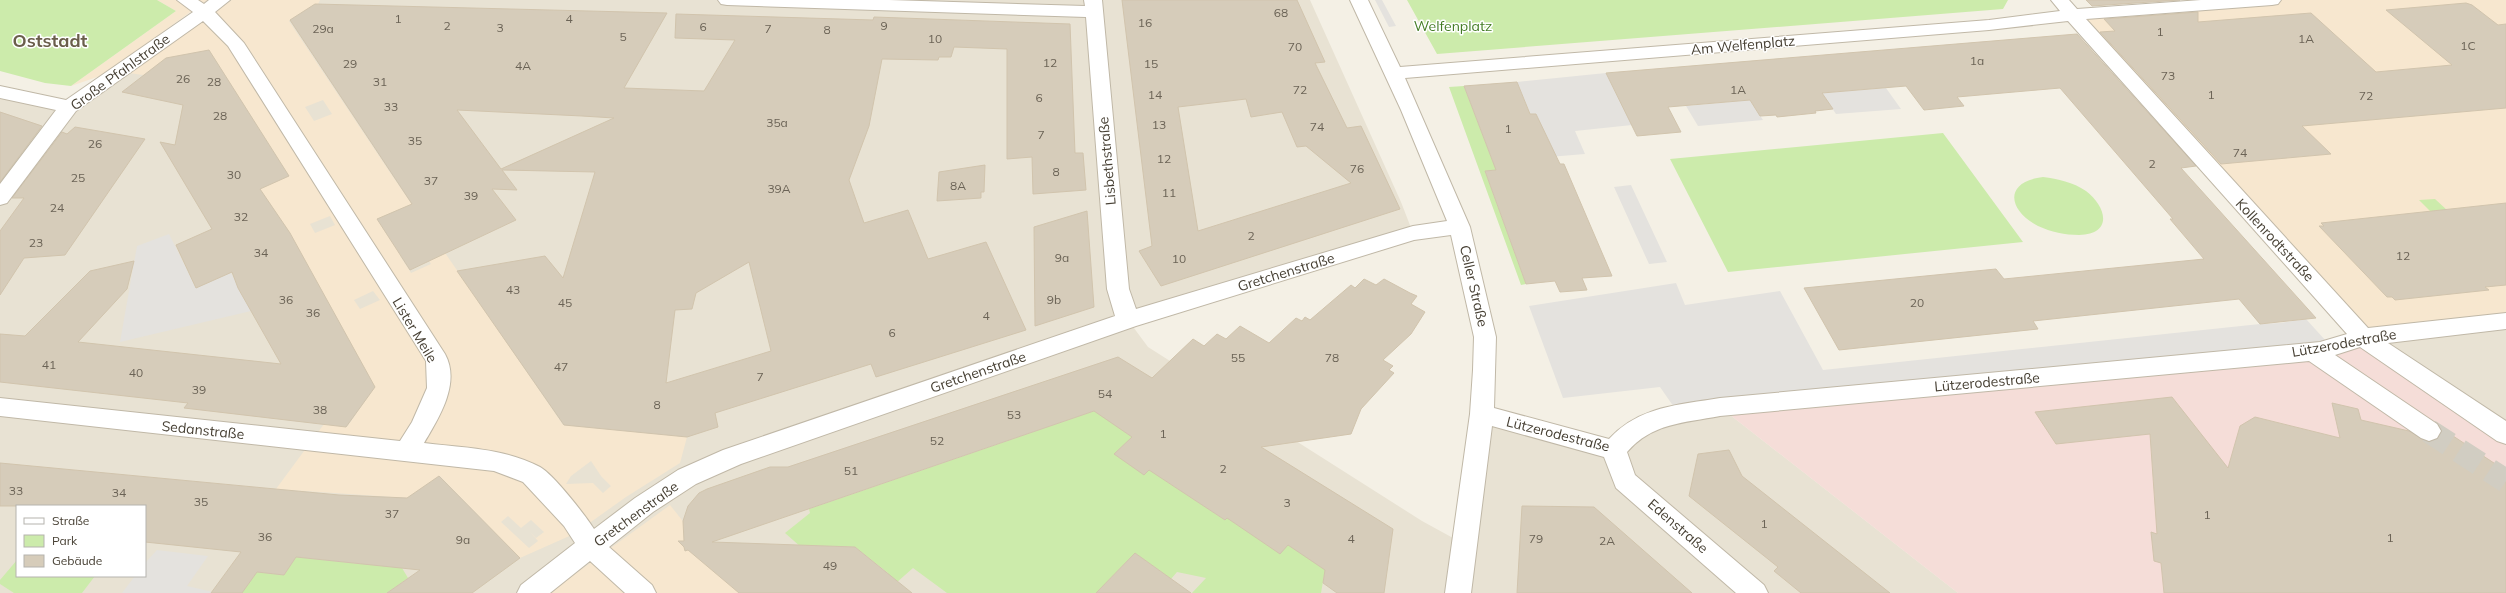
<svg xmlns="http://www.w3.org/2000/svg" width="2506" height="593" font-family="Mulish,sans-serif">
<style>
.residential{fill:#e8e2d3;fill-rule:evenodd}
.commercial{fill:#f7e7cf;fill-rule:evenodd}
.medical{fill:#f5ddd8}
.green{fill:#ccebab}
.parking{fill:#e4e2de}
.building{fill:#d6ccba;stroke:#d1c4ad;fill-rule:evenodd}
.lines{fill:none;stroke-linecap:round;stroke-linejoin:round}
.minor-tunnel{stroke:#d1cdc2;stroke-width:24;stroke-dasharray:24 12;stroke-linecap:butt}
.minor-casing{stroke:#c0b8a7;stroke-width:2}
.minor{fill:#fff;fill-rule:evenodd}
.labels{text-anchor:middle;stroke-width:3;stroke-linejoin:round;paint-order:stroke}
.number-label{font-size:12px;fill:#6b6356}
.park-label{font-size:14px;fill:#437c24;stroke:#fff}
.street-label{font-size:14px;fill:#474034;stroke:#fff}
.district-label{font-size:18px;font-weight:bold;fill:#6a5e4b;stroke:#fff}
</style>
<rect width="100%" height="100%" fill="#f4f0e5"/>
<path class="residential" d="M186,0H1310L1401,202L1413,233L1128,320L1148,347L1422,521L1464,544L1482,414L1614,450L1630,432L1720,407L1958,593H0V92L69,107L204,12ZM17,506H145V576H17Z
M2506,321V434L2363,337Z"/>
<path class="commercial" d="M157,0H207L103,75L71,86L176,11Z
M232,0H320L318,4L289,21L391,174L563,425L687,437L680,463L626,497L574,534L520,558L440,476L407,498L276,489L324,424L347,427L375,387L303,257L260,189L289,176L209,50L166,58L143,75L129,73ZM323,100L332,114L314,121L305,107ZM396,211L406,227L387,235L377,219ZM330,216L335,225L315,233L310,224ZM421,247L431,264L411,273L400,256ZM373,291L380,300L360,309L354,300ZM591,461L601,476L611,486L603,493L593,483L566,484L571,476ZM508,516L521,528L531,520L544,532L536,538L530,532L538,541L529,548L501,522Z
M2272,0H2506V321L2363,337L2072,15Z
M670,505L701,544L750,593H549Z"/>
<path class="medical" d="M2363,337L2506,434V593H1958L1720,407L2320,351Z"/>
<path class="green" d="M0,0H157L176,11L71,86L45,83L0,71Z
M1407,0H2008L2003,9L1437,54Z
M1464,86L1493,162L1507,161L1510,169L1485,171L1526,284L1521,285L1449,87Z
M1943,133L2023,242L1728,272L1670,159Z
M2043,177C2058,179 2073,182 2086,191C2106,206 2114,234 2079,235C2065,235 2051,232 2038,226C2008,210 2003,182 2043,177Z
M2435,199L2460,222L2443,224L2419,200Z
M1126,400L1127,426L1122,430L1132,437L1114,454L1144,474L1156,463L1163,479L1225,520L1228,518L1300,532L1325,570L1321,593H1192L1206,578L1177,572L1171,579L1135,553L1096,593H947L913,568L896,583L866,593L888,573L855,547L823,546L807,559L802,548L785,533L810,513L809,509Z
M377,547L396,558L408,578L387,593H217L257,572L284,575L296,557L361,564Z
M17,560V576H95L82,593H14L0,584V580Z"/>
<path class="parking" d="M1375,0H1382L1396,26L1389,27Z
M1606,73L1632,125L1575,131L1585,154L1549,157L1540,122L1536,114H1530L1517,82Z
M1886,88L1901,109L1836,114L1822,93Z
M1750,100L1763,120L1698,126L1686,106Z
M1631,185L1667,262L1649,264L1614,187Z
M169,234L196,288L231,273L251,311L120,342L137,246Z
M1676,283L1685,305L1780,291L1823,370L2260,324L2280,323L2306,319L2326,341L1676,410L1660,387L1563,398L1529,306Z
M157,550L208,556L187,586L217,593H122L135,576H145V563Z"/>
<path class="building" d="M1122,0H1297L1325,62L1315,63L1347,128L1361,126L1400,209L1161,286L1139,251L1152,246ZM1246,99L1251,117L1282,112L1297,147L1306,146L1351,183L1198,231L1178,107Z
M2086,0H2180L2092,6Z
M2466,3L2472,5L2498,25L2506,24V108L2302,126L2331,154L2221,164L2100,32L2115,31L2104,19L2198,12V22L2311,13L2376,72L2452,65L2386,10Z
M315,4L667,13L624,88L704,91L735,40L675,38L676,14L873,20L874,17L1070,24L1075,153H1083L1086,190L1033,194L1032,157L1007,159V49L954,47L951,57H939L938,60L882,59L869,126L849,180L864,223L908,210L928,259L986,242L1026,330L876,377L871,364L715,413L718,427L687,437L564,425L457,271L545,256L563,278L595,172L502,170L517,190L492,189L516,220L410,270L377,219L412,204L290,20ZM457,110L582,116L614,118L501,169ZM749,262L771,351L666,383L675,310L692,309L696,293Z
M2077,34L2196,166L2181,168L2316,318L2260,324L2239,299L2033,321L2038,329L1839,350L1804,288L1996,269L2004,279L2204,259L2170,219H2173L2060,88L1957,97L1964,106L1924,110L1906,86L1822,93L1833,109L1815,111L1816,113L1777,117L1776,115L1760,116L1750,100L1668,107L1681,132L1637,136L1606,73Z
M209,50L289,176L260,189L290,233L375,387L346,427L184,408L188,403L0,382V334L25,336L90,271L134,261L127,289L78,342L281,364L238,288L232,272L196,288L176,245L212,229L160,142L175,145L183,105L122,92L166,58Z
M1517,82L1530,114H1536L1560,164H1564L1612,276L1582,278L1587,290L1560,292L1555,281L1526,284L1485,171L1496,170L1464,86Z
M0,112L42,126L0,182Z
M75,127L145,139L65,255L24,258L0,295V231L24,198H12L62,132L67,134Z
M985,165L984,192H981V198L937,201L939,172Z
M2506,203V285L2485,287L2489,290L2395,300L2392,297H2387L2319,226H2324L2321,223Z
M1087,211L1094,307L1035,326L1034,227Z
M1364,279L1376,285L1384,279L1410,293L1417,296L1411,304L1425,312L1411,334L1383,360L1393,366L1389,370L1394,373L1361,409L1351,434L1261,447L1393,529L1384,593H1337L1323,583L1325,570L1288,545L1280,554L1227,518L1225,520L1149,470L1144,475L1114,454L1132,437L1094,411L712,542L855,547L912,593H739L688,550L685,551L684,547L678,541H684L683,521L688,506L699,493L707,489L770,467H788L1118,357L1152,378L1193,339L1204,346L1217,334L1226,339L1240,326L1269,343L1296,318L1302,321L1305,317L1310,320L1351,285L1355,288Z
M2172,397L2228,468L2240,426L2255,417L2340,438L2332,403L2358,409L2361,420L2409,431L2428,442L2438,439L2442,432L2441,428L2506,471V593H2164L2161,563L2154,561L2151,532L2157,534L2150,434L2056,444L2035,412Z
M1729,450L1742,476L1890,593H1801L1774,571L1778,567L1689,496L1698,454Z
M0,463L339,495L407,498L439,476L520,558L472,593H387L420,570L296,557L284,575L257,572L242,593H211L241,552L145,542V506H0Z
M1522,506L1594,507L1692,593H1517Z
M1135,553L1191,593H1096Z"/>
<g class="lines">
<path class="minor-tunnel" d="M2429,431L2506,481"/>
<defs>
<path id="minor" d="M177,0H198L204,4L209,0H230L215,12L244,43L445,354C461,383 439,418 424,443C463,448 505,448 540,467C554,475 585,515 594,529L635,498L678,470L723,450L1115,316L1107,289L1086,17L727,5L721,4L718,0H889L1085,6L1084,0H1102L1129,289L1136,309L1413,226L1447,221L1401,110L1350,0H1368L1400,67L1989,20L2060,11L2051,0H2069L2077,9L2201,0H2281L2278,4L2272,5L2086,19L2368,328L2506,313V329L2388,343L2506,421V444L2497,441L2360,347L2335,355L2437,424L2441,431L2437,438L2429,441L2421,438L2309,361L1720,416C1684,423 1652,423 1627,452L1635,475L1764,585L1768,593H1736L1616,488L1604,457L1492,426L1471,593H1445L1470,414L1473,370L1474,337L1451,235L1414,240L1136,326L741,464L696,484L653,512L609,547L652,585L656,593H625L590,561L550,593H517L521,585L575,543L564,526L523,482L494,471L0,416V398L400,441L412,422L427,388L426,361L228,46L203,21L76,111L7,203L0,205V184L56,110L0,98V86L66,100L193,12ZM2068,21L2347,334L2320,342L1720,398C1679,405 1639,406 1609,439L1494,408L1496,337L1470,227L1405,78L1989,30Z"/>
</defs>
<use href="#minor" class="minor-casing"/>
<use href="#minor" class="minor"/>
</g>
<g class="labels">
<g class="number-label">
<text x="1281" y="17">68</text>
<text x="398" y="23">1</text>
<text x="569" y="23">4</text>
<text x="1145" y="27">16</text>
<text x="447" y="30">2</text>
<text x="884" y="30">9</text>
<text x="703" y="31">6</text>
<text x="500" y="32">3</text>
<text x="323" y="33">29a</text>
<text x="768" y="33">7</text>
<text x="827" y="34">8</text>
<text x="2160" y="36">1</text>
<text x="623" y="41">5</text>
<text x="935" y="43">10</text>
<text x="2306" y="43">1A</text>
<text x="2468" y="50">1C</text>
<text x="1295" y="51">70</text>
<text x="1977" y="65">1a</text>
<text x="1050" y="67">12</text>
<text x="350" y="68">29</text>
<text x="1151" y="68">15</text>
<text x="523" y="70">4A</text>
<text x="2168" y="80">73</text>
<text x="183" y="83">26</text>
<text x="214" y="86">28</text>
<text x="380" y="86">31</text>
<text x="1300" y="94">72</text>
<text x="1738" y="94">1A</text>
<text x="1155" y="99">14</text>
<text x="2211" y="99">1</text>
<text x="2366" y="100">72</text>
<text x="1039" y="102">6</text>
<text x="391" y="111">33</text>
<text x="220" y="120">28</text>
<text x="777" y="127">35a</text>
<text x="1159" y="129">13</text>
<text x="1317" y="131">74</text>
<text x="1508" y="133">1</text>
<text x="1041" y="139">7</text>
<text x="415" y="145">35</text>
<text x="95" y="148">26</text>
<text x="2240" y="157">74</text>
<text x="1164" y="163">12</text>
<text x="2152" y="168">2</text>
<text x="1357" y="173">76</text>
<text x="1056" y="176">8</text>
<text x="234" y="179">30</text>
<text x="78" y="182">25</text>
<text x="431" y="185">37</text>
<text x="958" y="190">8A</text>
<text x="779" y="193">39A</text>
<text x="1169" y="197">11</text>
<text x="471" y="200">39</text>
<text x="57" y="212">24</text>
<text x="241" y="221">32</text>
<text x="1251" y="240">2</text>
<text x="36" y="247">23</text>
<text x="261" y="257">34</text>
<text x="2403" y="260">12</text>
<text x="1062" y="262">9a</text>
<text x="1179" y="263">10</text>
<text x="513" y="294">43</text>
<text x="286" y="304">36</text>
<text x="1054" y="304">9b</text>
<text x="565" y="307">45</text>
<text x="1917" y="307">20</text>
<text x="313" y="317">36</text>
<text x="986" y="320">4</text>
<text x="892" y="337">6</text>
<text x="1238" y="362">55</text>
<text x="1332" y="362">78</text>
<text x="49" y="369">41</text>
<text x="561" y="371">47</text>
<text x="136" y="377">40</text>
<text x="760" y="381">7</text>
<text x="199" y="394">39</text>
<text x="1105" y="398">54</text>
<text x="657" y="409">8</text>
<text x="320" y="414">38</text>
<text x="1014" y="419">53</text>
<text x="1163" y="438">1</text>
<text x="937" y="445">52</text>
<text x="1223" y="473">2</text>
<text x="851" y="475">51</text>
<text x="16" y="495">33</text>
<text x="119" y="497">34</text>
<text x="201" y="506">35</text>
<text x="1287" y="507">3</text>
<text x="392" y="518">37</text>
<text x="2207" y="519">1</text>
<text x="1764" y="528">1</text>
<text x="265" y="541">36</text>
<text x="2390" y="542">1</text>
<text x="1351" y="543">4</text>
<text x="1536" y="543">79</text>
<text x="463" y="544">9a</text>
<text x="1607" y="545">2A</text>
<text x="830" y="570">49</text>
</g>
<g class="park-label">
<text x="1453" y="31">Welfenplatz</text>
</g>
<g class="street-label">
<text transform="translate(1743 45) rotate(-5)" y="5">Am Welfenplatz</text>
<text transform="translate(120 72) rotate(-36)" y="5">Große Pfahlstraße</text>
<text transform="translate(1107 161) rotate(-95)" y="5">Lisbethstraße</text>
<text transform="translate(2275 240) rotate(47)" y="5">Kollenrodtstraße</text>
<text transform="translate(1286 272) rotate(-17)" y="5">Gretchenstraße</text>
<text transform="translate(1474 286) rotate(77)" y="5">Celler Straße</text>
<text transform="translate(415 330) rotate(59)" y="5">Lister Meile</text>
<text transform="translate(2344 343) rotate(-10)" y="5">Lützerodestraße</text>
<text transform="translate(978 372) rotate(-19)" y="5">Gretchenstraße</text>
<text transform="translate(1987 382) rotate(-5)" y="5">Lützerodestraße</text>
<text transform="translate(203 430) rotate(6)" y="5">Sedanstraße</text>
<text transform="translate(1558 434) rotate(14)" y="5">Lützerodestraße</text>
<text transform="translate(636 514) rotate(-36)" y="5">Gretchenstraße</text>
<text transform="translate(1678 526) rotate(41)" y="5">Edenstraße</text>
</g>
<g class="district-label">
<text x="50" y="47">Oststadt</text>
</g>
</g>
<rect x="16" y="505" width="130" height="72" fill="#ffffff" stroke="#b5b3ae"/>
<rect x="24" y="518" width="20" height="6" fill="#ffffff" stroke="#b5b3ae"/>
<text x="52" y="525" font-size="12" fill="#474034">Straße</text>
<rect x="24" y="535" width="20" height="12" fill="#ccebab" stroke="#b5b3ae"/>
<text x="52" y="545" font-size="12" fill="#474034">Park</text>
<rect x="24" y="555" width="20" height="12" fill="#d6ccba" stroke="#b5b3ae"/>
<text x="52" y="565" font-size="12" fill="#474034">Gebäude</text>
</svg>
